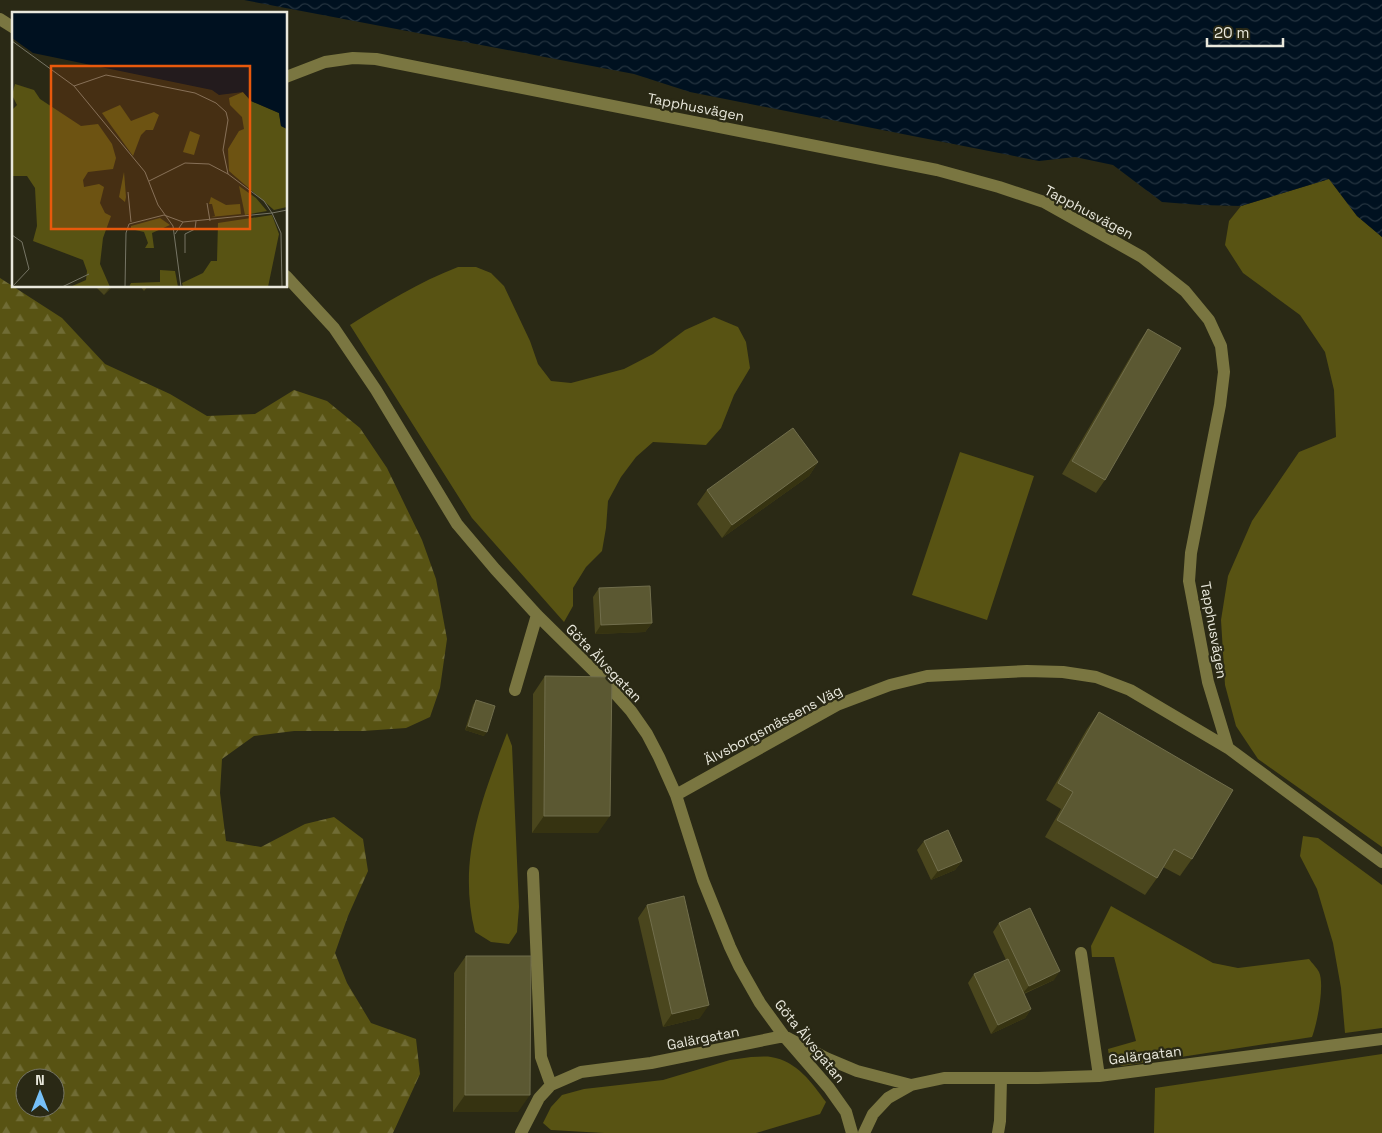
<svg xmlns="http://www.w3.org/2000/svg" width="1382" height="1133" font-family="'Space Grotesk',sans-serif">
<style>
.grass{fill:#585313}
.forest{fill:url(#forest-firs);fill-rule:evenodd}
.water{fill:url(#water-waves)}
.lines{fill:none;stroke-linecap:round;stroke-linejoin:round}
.minor{stroke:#7a7641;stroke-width:12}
.wall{fill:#4a461d}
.shaded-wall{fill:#363311}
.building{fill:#5b5832;stroke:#716e4c}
.labels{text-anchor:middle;stroke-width:4.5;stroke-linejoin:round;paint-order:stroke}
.street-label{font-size:14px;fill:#e9e8dc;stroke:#2a2915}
.inset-road{fill:none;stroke:#767565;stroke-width:1}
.view{fill:#e8590c;fill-opacity:0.15;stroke:#e8590c;stroke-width:2.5}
.inset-edge{fill:none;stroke:#e9e8dc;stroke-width:2.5}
</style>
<defs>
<pattern id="forest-firs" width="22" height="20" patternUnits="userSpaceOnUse" patternTransform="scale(1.25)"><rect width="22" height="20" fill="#585313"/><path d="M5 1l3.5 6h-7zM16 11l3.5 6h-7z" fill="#706c35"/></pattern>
<pattern id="water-waves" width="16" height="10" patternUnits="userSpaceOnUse" patternTransform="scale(1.25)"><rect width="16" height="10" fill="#001120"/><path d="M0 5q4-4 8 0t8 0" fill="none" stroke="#253440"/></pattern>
</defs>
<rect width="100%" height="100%" fill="#2a2915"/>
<path class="grass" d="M1329,179L1357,216L1382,237V847L1258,759L1236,726L1225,685L1221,620L1228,576L1252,521L1299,452L1336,437L1334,390L1325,352L1300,315L1243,273L1225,245L1229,221L1241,206Z
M458,267H476L491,273L504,286L530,341L538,364L551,381L571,383L624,369L653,354L685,330L714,317L738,327L746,342L750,368L734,395L721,428L706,445L653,442L636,457L621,477L608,501L606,528L602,551L586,567L573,588V606L564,622L472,518L350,325C385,303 419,282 458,267Z
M960,452L1034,476L987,620L912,595Z
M507,733L512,746L519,907L517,932L509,944L491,942L475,932C457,859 482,799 507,733Z
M1303,836L1318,838L1382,885V1028L1345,1033L1341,988L1333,943L1317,889L1300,856Z
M1111,906L1213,963L1238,968L1309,959C1312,963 1317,968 1319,972C1325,985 1317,1024 1312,1037L1122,1066C1113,1062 1109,1059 1108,1049L1136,1041L1114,957H1092L1091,946Z
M1382,1054V1133H1154L1155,1088Z
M751,1057C758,1057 765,1056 771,1057C797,1061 812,1083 826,1102L820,1114L756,1133H604L551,1130L543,1123L551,1107L562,1095L584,1089L663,1080L730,1060Z"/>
<path class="forest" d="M0,278L62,318L105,364L170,394L207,416L255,414L294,390L327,401L360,428L387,468L422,540L436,579L447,639L440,688L430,717L406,728L363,731H294L254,736L222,759L220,793L226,841L261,847L305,824L334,817L363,839L368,871L348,916L335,953L347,983L371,1023L416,1039L420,1074L393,1133H0ZM25,1078H55V1108H25Z"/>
<path class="water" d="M244,0H1382V237L1357,216L1329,179L1241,206L1200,205L1162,202L1113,165L1075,157L1039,161L690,92L634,74Z"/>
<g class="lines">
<path class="minor" d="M0,19L14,28
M286,77L325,62L353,58L376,59L937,170L999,187L1044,202L1142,257L1185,291L1209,320L1221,346L1224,372L1220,405L1191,553L1189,581L1208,682L1228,748L1382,862
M286,276L334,328L376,390L457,524L495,569L537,615L606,683L631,711L647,734L659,757L676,795L703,880L730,947L739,966L760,1003L784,1036L829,1088L846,1112L852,1133
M515,690L537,615
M676,795L837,705L890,685L927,676L1027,671L1063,672L1096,677L1130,690L1228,748
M533,873L541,1057L551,1085
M1081,953L1099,1076
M521,1133L539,1098L551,1085L581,1072L651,1063L784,1036L826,1058L857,1071L911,1085
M864,1133L873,1114L888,1098L911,1085L944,1078H1038L1099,1076L1382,1039
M998,1133L1000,1121L1001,1078"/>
</g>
<path class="wall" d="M95,286H113L104,295Z
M140,286H148L144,291Z
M1148,329L1105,480L1096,493L1062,474L1139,342Z
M818,462L809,476L722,538L697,504L707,490Z
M599,588L652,623L645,632L595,634L593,597Z
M545,676L598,833H532L533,694Z
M476,700L484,736L465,730L473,705Z
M1099,712L1192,859L1180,876L1163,867L1157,878L1145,895L1045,837L1061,809L1046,800L1087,729Z
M924,841L962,861L955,870L931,880L917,850Z
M647,905L700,1018L663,1027L638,918Z
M999,923L1054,980L1024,994L1031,1009L1025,1018L991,1034L968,983L974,974L1006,960L993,932Z
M466,956L518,1112H453L454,973Z"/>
<path class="shaded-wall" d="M111,286H113L104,295Z
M818,462L809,476L722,538L732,525Z
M652,623L645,632L595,634L601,625Z
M468,726L487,732L484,736L465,730Z
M544,816H610L598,833H532Z
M962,861L955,870L931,880L938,871Z
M1060,971L1054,980L1022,994L1029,986Z
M709,1005L700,1018L663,1027L672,1014Z
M1031,1009L1025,1018L991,1034L998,1025Z
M465,1095H530L518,1112H453Z"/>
<path class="building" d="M1148,329L1181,348L1105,480L1072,461Z
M793,428L818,462L732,525L707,490Z
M650,586L652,623L601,625L599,588Z
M545,676L612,677L610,816H544Z
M476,700L495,706L487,732L468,726Z
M1099,712L1233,790L1192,859L1174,849L1157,878L1057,820L1073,792L1058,783Z
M948,830L962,861L938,871L924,841Z
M684,896L709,1005L672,1014L647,905Z
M1030,908L1060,971L1029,986L999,923Z
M466,956H531L530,1095H465Z
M1008,959L1031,1009L998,1025L974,974Z"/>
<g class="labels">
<g class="street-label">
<text transform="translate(696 107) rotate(11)" y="5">Tapphusvägen</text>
<text transform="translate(1089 212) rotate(28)" y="5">Tapphusvägen</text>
<text transform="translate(1214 630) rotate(80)" y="5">Tapphusvägen</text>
<text transform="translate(604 663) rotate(46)" y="5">Göta Älvsgatan</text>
<text transform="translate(773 725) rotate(-28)" y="5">Älvsborgsmässens Väg</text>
<text transform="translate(703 1038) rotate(-11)" y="5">Galärgatan</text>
<text transform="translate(810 1041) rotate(51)" y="5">Göta Älvsgatan</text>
<text transform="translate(1145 1055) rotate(-7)" y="5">Galärgatan</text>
</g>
</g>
<g transform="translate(12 12)">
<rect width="275" height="275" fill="#2a2915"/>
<path d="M231,80L239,89L267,101L269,114L275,117V195L262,198L217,159L216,137L227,119L232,117L230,105L218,93L217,86ZM108,93L119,109L142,100L147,103L141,118H134L129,123L121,144L90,101ZM178,119L188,123L182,143L171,140ZM112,160L114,185L113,190L107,185ZM227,174L244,186L255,199L233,203ZM199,185L214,193L228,192L229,202L199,205L203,204L200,192H197ZM260,203L267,222L256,275H171L170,271L191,261L199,249H205L206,211ZM148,206L158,213L140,221L142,236H133L136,231L132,220L119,217V214ZM148,258L163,259L166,275H117L119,271L148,270Z" fill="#585313"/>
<path d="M3,72L22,78L28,87L69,114L86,112L100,132L104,146L101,157L76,160L71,168L72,175L87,172L92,175L88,191L93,201L99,204L91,226L88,252L98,275H58L74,268L75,259L71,248L21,229L25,214L23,176L15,164H0V98L5,93L0,83Z" fill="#585313"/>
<path d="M0,0H275V117L269,114L267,101L239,89L231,80L207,83L200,78L21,41L0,26Z" fill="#001120"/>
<path class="inset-road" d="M0,29L62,74L133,160L146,193L161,214L169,275M62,74L94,63L183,81L204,91L214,100L216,108L211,138L216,162L252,189L260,201L171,210L163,222M137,169L173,151L197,152L216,162M116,180L119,210M195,191L198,209M0,223L10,230L17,257L0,275M173,241V222L183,217L184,209M50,275L77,262M113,275L114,221L117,212L152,203L171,210M270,275L269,221L260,201L275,198"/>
<path class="view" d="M39,54H238V217H39Z"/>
<rect width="275" height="275" class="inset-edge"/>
</g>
<g transform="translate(40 1093)"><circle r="24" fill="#2a2915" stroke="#767565"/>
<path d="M0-4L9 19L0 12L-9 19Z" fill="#76c0f7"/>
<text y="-8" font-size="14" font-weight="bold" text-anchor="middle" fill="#e9e8dc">N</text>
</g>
<path d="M1207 38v8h76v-8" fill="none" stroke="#e9e8dc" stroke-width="2.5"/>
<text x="1214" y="38" font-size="15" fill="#e9e8dc" stroke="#2a2915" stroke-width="4" paint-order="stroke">20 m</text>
</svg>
